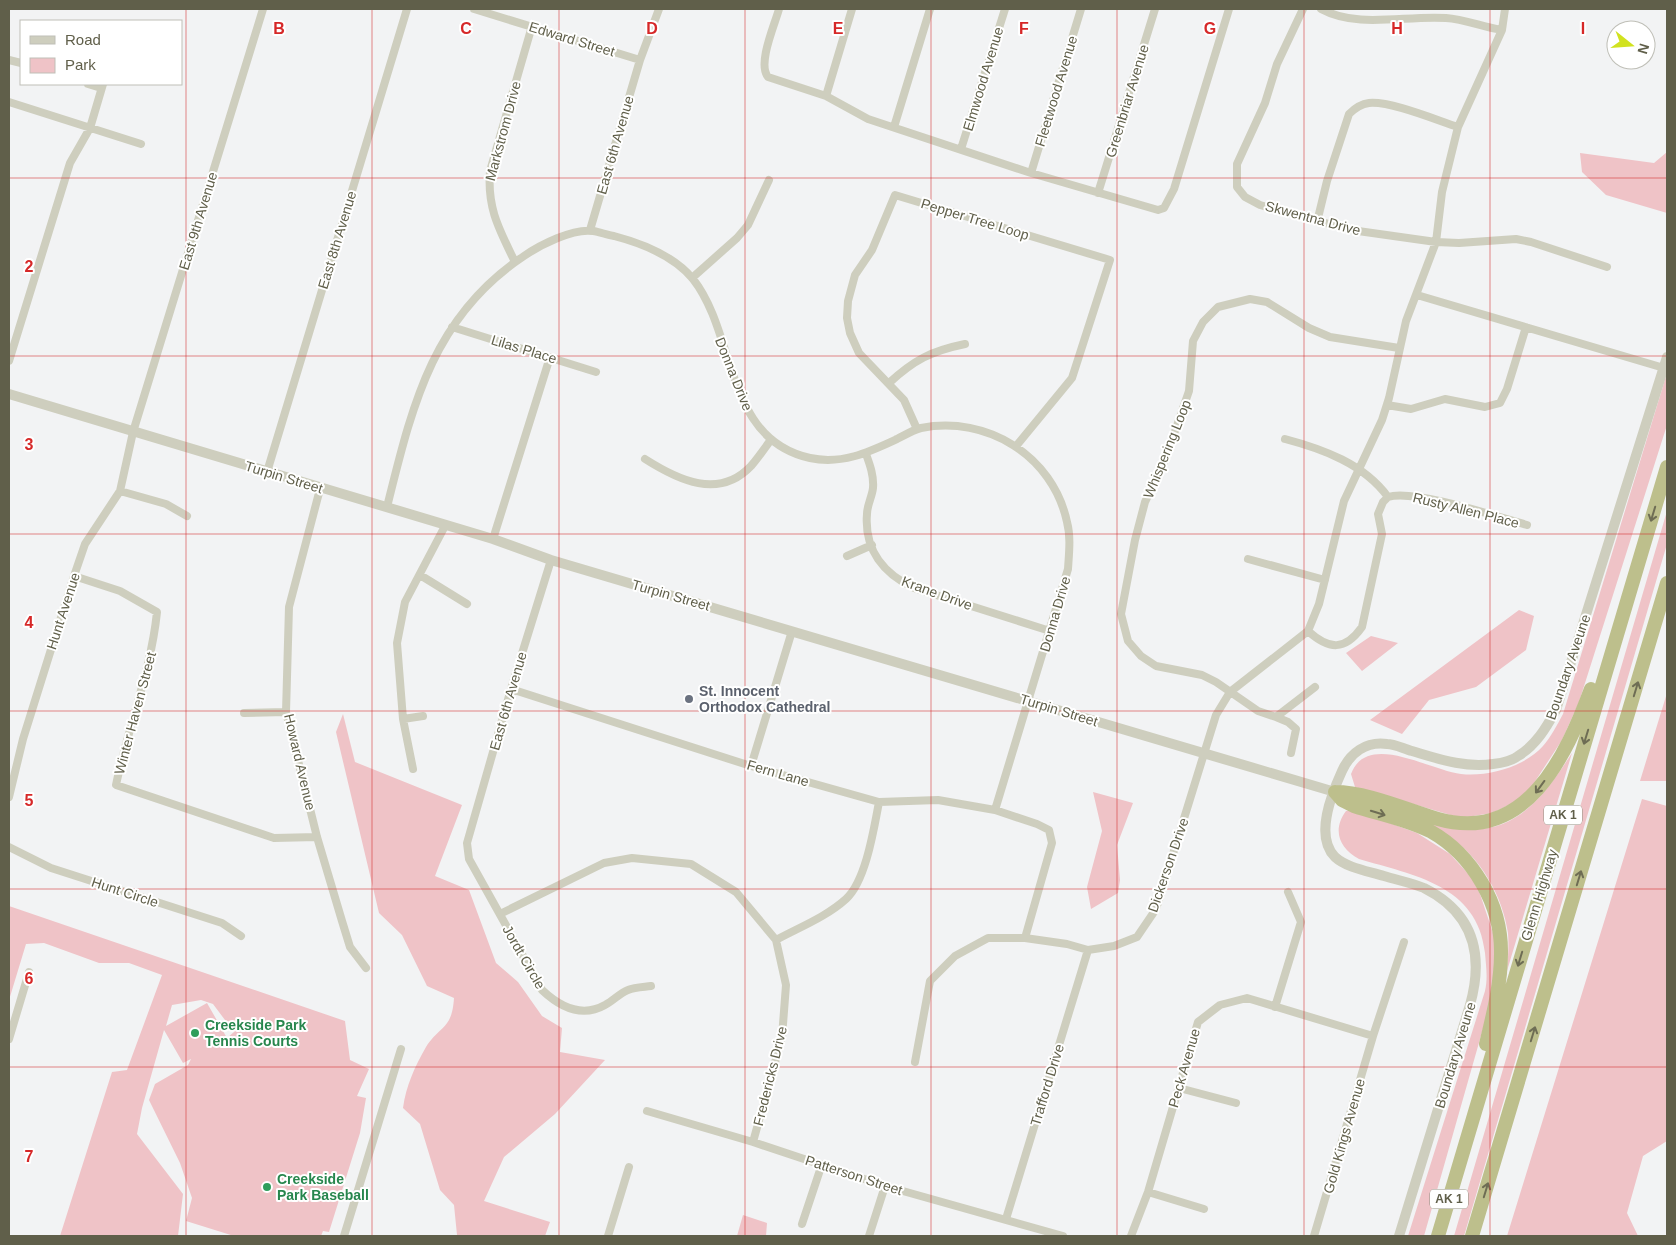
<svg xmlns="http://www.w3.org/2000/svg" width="1676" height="1245" font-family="Helvetica,sans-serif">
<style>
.green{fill:#efc3c7;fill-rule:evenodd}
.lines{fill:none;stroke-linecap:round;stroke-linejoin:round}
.minor{stroke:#cecebe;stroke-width:8}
.tertiary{stroke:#cecebe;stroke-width:10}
.motorway{stroke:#bdbf8c;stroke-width:14}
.oneway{stroke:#6e6d54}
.grid{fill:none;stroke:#d62828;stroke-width:1;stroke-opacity:0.55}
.worship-dot{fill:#6b7280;stroke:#fff;stroke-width:2}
.leisure-dot{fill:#2e9e5b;stroke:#fff;stroke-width:2}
.labels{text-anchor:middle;stroke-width:4;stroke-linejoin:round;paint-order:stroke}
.shield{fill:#fff;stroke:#908f80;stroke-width:1}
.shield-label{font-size:12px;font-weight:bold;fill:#605f4a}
.street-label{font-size:14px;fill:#605f4a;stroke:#fff}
.worship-label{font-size:14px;font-weight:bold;fill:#5b616d;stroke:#fff;text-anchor:start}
.leisure-label{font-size:14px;font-weight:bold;fill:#27864d;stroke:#fff;text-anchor:start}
.grid-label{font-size:16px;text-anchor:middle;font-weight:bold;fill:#d62828;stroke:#fff;stroke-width:4;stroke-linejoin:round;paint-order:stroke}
</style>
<rect width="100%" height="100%" fill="#f2f3f4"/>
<path class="green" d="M1667,152V213L1606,195L1582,172L1580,153L1654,163Z
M1667,373V425L1579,702L1562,740L1532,786L1519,800L1492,813L1461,818L1355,787L1351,774C1367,731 1429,770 1461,774C1488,777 1524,767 1543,746C1551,737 1557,725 1563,714Z
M1667,511V544L1464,1236H1454Z
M1519,610L1534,616L1526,650L1476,687L1429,700L1402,734L1370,720Z
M1371,636L1398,643L1362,671L1346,653Z
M1667,693V781H1640Z
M343,714L355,762L462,805L435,876L469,890L496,963L518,982L542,1016L562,1028L560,1052L605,1060L555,1114L504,1157L484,1201L550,1222L545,1236L457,1235L454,1205L440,1190L420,1124L403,1108C406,1086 415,1066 426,1047C440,1025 452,1030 454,998L427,986L402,935L379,913L336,732Z
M1572,753L1507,971C1508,959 1509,945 1508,933C1503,897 1480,856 1449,837C1439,830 1427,825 1415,819C1433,822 1451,828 1469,829C1520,832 1547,791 1572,753Z
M1093,792L1133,803L1117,845L1120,880L1118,893L1091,909L1087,887L1102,831Z
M1642,799L1667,806V1141L1643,1156L1627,1213L1638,1236H1507Z
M1354,810L1417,833L1450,854L1472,878L1480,894L1494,936L1495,960L1490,1004L1424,1236H1408L1485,991C1488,978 1486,966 1485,953C1478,885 1413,875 1359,859C1339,848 1332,830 1346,811Z
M9,906L345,1021L350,1060L369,1069L357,1096L366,1098L360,1133L329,1232L323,1231L321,1236H234L186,1221L192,1198L180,1163L149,1100L155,1084L188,1065L191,1059L183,1063L164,1030L142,1108L137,1134L183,1194L178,1236H60L112,1072L127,1070L162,975L129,963H99L44,943L26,944L9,1000ZM201,1000L213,1004L234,1032L227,1038L207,1003L166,1026L172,1005Z
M743,1215L767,1223L766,1236H737Z"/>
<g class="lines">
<path class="minor" d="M474,9L640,60
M779,9C775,24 757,64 768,77L826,96L868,119L1031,173L1158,210L1164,208L1174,189L1229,9
M1303,9L1277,64L1265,103L1237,164V187L1245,197L1260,205L1351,230L1436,242L1459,243L1516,239L1531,242L1607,267
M1321,9C1358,29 1405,15 1446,18C1464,19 1483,27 1502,30
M9,60L21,63
M88,84L101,88
M826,96L852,9
M9,102L141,144
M894,127L930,9
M961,149L1005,9
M1031,173L1081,9
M1098,193L1155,9
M1317,222L1327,181L1349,114C1355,108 1361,104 1369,103C1391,101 1436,120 1458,127
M590,230L640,60L659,9
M515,262C499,229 487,208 490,171L532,26
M692,278L737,238L748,225L769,180
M1417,295L1664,368
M452,327L596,372
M9,361L70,163L90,128L103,84
M889,383C914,360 931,351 965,344
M1387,405L1411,409L1445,399L1485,407L1500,403L1507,389L1526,327
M917,429L904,400L859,353L850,333L847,318L848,301L855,275L872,250L895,195L1110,260L1072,378L1017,445
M1285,439C1323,449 1364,464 1388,497C1414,489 1498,517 1527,525
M866,454C870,465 874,476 873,488C872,497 867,505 867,514C864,550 884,574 914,588L1050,631
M645,459C678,480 719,500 751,466C758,458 764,449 770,441
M267,472L407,9
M320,489L289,607L286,712L317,837L342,921L350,947L366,968
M120,491L166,504L187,516
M387,507C412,407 432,317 524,256C540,245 573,228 593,231C600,232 607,235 614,236C641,243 674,256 693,279C737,335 724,439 810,458C842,465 869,452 897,439C905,435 913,430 921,428C987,415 1053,456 1067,522C1071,537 1069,553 1068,569L995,810
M493,539L550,357
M847,556L872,545
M1248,559L1325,580
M551,560L511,689L467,843L469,859L542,990C560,1007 582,1018 605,1005C613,1001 620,993 628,990C635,987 644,987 651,986
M420,575L467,604
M74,576L120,591L157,612C151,671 128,727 116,785L274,838L317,837
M1308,631C1329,650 1345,651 1362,627L1382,534L1378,514L1383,502L1388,497
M1315,687L1276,717L1258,711L1216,682L1202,675L1156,666L1141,656L1128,641L1121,614L1135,540L1145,502L1165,460L1189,391L1193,341L1203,322L1218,307L1250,299L1267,302L1309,328L1330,337L1399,348
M511,689L751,766L879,802L938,800L995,810L1037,824L1049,830L1052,843L1025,938
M244,713L286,712
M1276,717L1288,722L1296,729L1291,753
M403,719L423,716
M751,766L792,631
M413,769L403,719L397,643L405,602L445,526
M9,797L23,739L74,576L85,544L120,491L133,432L263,9
M9,847L51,868L222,923L241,936
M500,914L604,863L632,858L691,864L736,892L776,940L786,985L782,1037L753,1142
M776,940C800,927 826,917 846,899C866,881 874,828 879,802
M1275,1007L1301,922L1288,892
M9,1039L29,972
M915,1062L930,981L955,956L988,938H1025L1067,944L1088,950L1114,946L1137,937L1156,909L1216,715L1230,692L1308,631L1319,604L1344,501L1382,420L1389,398L1406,321L1436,242L1442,192L1458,127L1502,30L1505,9
M1179,1088L1236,1103
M647,1111L753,1142L885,1186L1063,1236
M1148,1192L1204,1209
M1006,1219L1088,950
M802,1224L822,1164
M344,1236L401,1049
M608,1236L629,1167
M869,1236L885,1186
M1131,1236L1148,1192L1198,1022L1220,1005L1247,998L1373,1036
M1314,1236L1373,1036L1404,942"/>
<path class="tertiary" d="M9,394L493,539L551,560L1335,792
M1399,1236L1470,1005C1484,955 1474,913 1424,888C1412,883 1397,880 1384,876C1368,871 1347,868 1335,857C1314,836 1332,793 1342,771C1350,753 1366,741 1387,744C1395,744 1404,749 1412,751C1439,759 1464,768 1493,764C1501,763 1512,761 1518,756C1536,745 1546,728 1556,710L1667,357"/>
<path class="motorway" d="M1335,792L1342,800L1354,806C1379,814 1406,819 1430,831C1473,855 1502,905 1501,954C1501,984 1493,1015 1486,1044
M1335,792C1367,792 1407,810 1438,819C1526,844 1566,756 1591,689
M1438,1236L1667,467
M1472,1236L1667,583"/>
</g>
<defs><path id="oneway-shaft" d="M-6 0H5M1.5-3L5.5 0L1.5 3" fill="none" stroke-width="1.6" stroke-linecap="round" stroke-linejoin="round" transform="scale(1.25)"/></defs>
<g class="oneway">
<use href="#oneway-shaft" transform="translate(1653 514) rotate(107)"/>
<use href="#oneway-shaft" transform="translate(1636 689) rotate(-73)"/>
<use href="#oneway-shaft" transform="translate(1586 737) rotate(107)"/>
<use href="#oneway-shaft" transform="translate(1540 787) rotate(126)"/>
<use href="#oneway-shaft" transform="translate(1378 813) rotate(17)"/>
<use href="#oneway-shaft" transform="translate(1579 878) rotate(-73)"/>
<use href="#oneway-shaft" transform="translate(1520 959) rotate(107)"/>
<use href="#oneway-shaft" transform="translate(1533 1034) rotate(-73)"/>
<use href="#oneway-shaft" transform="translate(1486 1190) rotate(-73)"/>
</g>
<path class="grid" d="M186,9V1236M372,9V1236M559,9V1236M745,9V1236M931,9V1236M1117,9V1236M1304,9V1236M1490,9V1236M9,178H1667M9,356H1667M9,534H1667M9,711H1667M9,889H1667M9,1067H1667"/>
<circle class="worship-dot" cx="689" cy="699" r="5"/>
<g class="leisure-dot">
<circle cx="195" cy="1033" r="5"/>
<circle cx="267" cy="1187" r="5"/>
</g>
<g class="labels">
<g class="shield">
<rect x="1544" y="805.5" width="38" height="19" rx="4"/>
<rect x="1430" y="1189.5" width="38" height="19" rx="4"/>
</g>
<g class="shield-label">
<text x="1563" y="819">AK 1</text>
<text x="1449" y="1203">AK 1</text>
</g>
<g class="street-label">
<text transform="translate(572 39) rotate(17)" y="5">Edward Street</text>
<text transform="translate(983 79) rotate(-73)" y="5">Elmwood Avenue</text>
<text transform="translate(1056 91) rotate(-73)" y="5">Fleetwood Avenue</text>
<text transform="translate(1127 101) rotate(-73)" y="5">Greenbriar Avenue</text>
<text transform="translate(503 131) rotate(-75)" y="5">Markstrom Drive</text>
<text transform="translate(615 145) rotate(-74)" y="5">East 6th Avenue</text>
<text transform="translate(1313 218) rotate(15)" y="5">Skwentna Drive</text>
<text transform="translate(975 219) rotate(17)" y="5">Pepper Tree Loop</text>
<text transform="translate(198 221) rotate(-73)" y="5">East 9th Avenue</text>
<text transform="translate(337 240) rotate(-73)" y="5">East 8th Avenue</text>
<text transform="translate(524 349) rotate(17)" y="5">Lilas Place</text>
<text transform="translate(734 374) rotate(68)" y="5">Donna Drive</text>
<text transform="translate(1167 449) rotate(-68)" y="5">Whispering Loop</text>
<text transform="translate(284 477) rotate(17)" y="5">Turpin Street</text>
<text transform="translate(1466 510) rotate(14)" y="5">Rusty Allen Place</text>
<text transform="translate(937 593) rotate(20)" y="5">Krane Drive</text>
<text transform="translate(671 595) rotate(16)" y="5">Turpin Street</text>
<text transform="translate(63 611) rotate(-72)" y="5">Hunt Avenue</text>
<text transform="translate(1055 614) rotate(-74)" y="5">Donna Drive</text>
<text transform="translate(1568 667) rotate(-71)" y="5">Boundary Aveune</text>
<text transform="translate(508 701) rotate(-74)" y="5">East 6th Avenue</text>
<text transform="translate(1059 710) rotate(17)" y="5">Turpin Street</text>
<text transform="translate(135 713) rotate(-75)" y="5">Winter Haven Street</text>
<text transform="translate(300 762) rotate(77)" y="5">Howard Avenue</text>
<text transform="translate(778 773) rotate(16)" y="5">Fern Lane</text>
<text transform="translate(1168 865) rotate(-71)" y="5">Dickerson Drive</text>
<text transform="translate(125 892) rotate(18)" y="5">Hunt Circle</text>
<text transform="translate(1539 895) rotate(-73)" y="5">Glenn Highway</text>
<text transform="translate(524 957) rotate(60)" y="5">Jordt Circle</text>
<text transform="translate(1455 1055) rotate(-73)" y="5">Boundary Aveune</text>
<text transform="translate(1184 1068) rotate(-74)" y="5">Peck Avenue</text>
<text transform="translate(770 1076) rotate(-76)" y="5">Fredericks Drive</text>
<text transform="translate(1047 1085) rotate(-73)" y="5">Trafford Drive</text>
<text transform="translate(1344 1136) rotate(-74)" y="5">Gold Kings Avenue</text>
<text transform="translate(854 1175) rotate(18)" y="5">Patterson Street</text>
</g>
<g class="worship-label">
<text x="699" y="696">St. Innocent<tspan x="699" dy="16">Orthodox Cathedral</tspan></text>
</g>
<g class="leisure-label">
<text x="205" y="1030">Creekside Park<tspan x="205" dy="16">Tennis Courts</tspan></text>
<text x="277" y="1184">Creekside<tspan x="277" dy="16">Park Baseball</tspan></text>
</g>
</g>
<g class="grid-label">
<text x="279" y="34">B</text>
<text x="466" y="34">C</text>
<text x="652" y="34">D</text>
<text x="838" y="34">E</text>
<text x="1024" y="34">F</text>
<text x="1210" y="34">G</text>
<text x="1397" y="34">H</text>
<text x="1583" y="34">I</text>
<text x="29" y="272">2</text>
<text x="29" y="450">3</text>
<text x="29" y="628">4</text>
<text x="29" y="806">5</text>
<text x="29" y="984">6</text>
<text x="29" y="1162">7</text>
</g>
<rect width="1676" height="1245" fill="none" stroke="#605f4a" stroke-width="20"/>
<rect x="20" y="20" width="162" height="65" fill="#ffffff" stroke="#bfbfb7"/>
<rect x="30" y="36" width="25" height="8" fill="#cecebe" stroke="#bfbfb7"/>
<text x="65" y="45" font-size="15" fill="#605f4a">Road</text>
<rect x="30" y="58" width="25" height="15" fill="#efc3c7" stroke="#bfbfb7"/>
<text x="65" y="70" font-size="15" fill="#605f4a">Park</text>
<g transform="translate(1631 45) rotate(107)"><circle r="24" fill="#ffffff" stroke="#bfbfb7"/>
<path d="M0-4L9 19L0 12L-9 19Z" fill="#d1e21f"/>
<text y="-8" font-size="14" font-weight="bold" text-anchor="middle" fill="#605f4a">N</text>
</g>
</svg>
